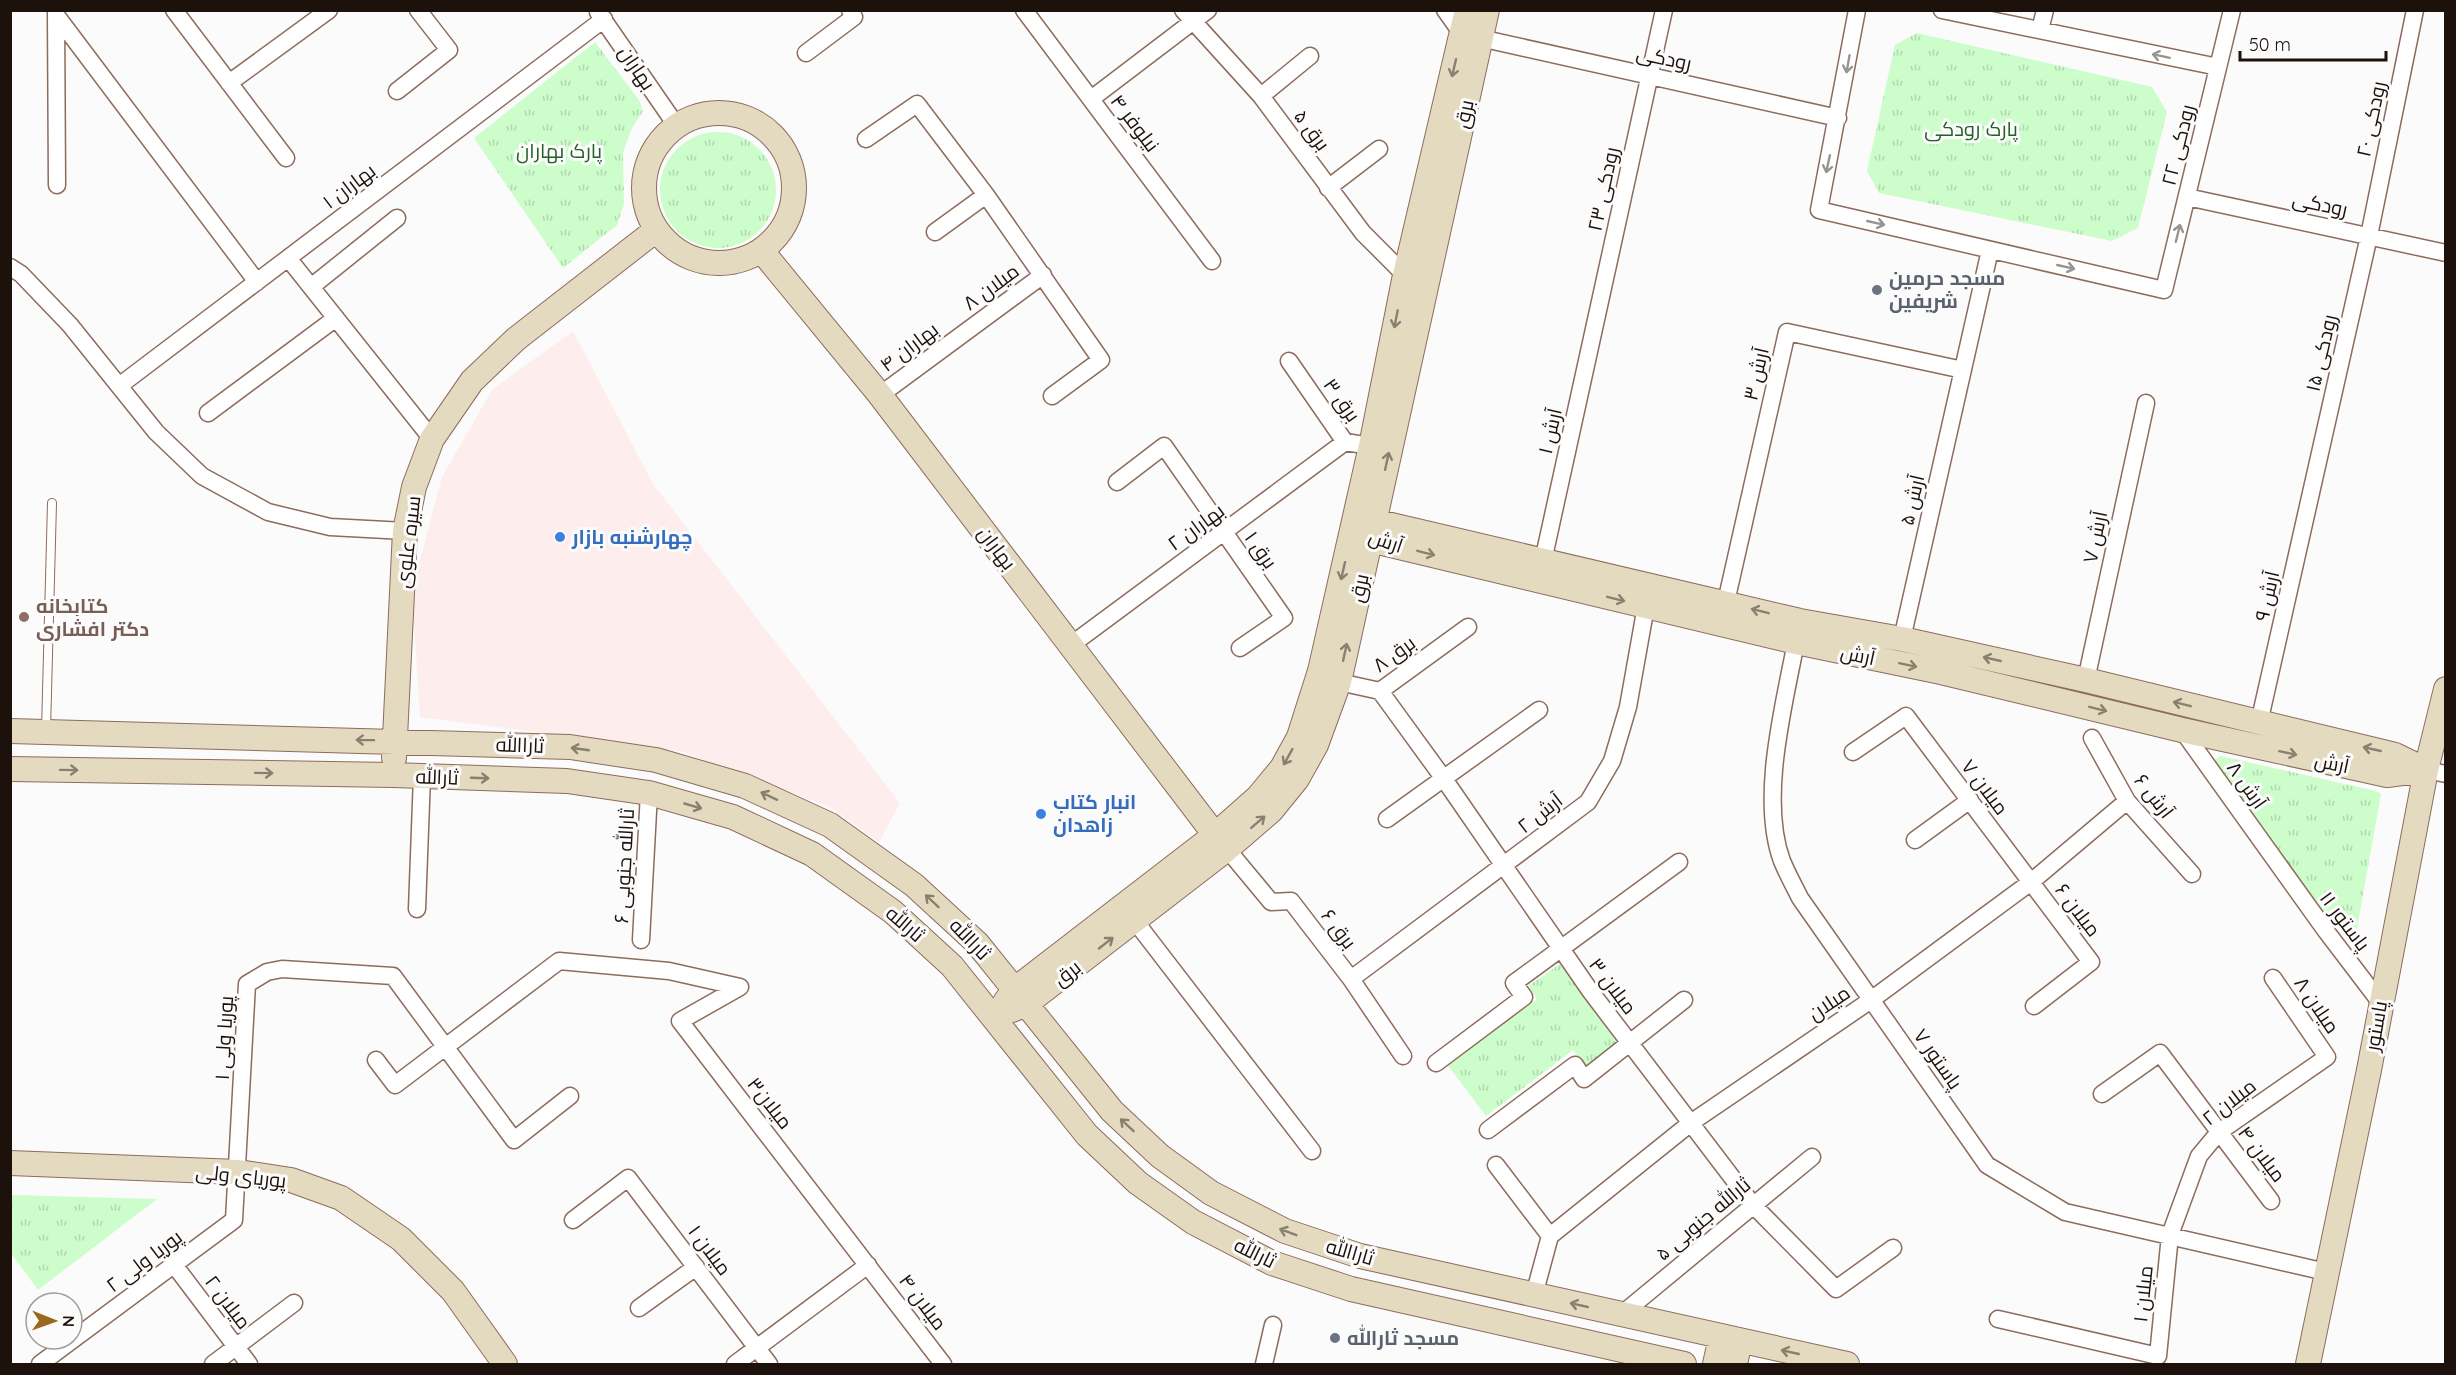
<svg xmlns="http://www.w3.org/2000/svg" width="2456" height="1375" font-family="Quicksand,Cairo,sans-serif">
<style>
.commercial{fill:#fdedec}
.grass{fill:url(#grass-tufts)}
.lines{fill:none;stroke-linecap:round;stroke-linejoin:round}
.lane-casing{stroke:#8d6c5d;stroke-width:10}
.street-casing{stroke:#8d6c5d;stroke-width:19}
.secondary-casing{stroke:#8d6c5d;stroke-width:26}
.lane{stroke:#fff;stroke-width:8}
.street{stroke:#fff;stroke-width:16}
.secondary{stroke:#e4dac0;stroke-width:24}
.oneway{stroke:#999491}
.oneway2{stroke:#8a806f}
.worship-dot{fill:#6b7280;stroke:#fbfbfb;stroke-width:2}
.shop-dot{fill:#3f7fe0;stroke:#fbfbfb;stroke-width:2}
.education-dot{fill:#8d6e63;stroke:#fbfbfb;stroke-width:2}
.labels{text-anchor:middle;stroke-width:6;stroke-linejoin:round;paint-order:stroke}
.street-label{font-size:20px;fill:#1d110b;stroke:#fbfbfb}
.park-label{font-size:20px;fill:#226125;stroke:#fbfbfb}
.worship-label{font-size:20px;font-weight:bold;fill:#5b616d;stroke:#fbfbfb;text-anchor:start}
.shop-label{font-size:20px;font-weight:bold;fill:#366cbe;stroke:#fbfbfb;text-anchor:start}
.education-label{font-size:20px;font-weight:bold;fill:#785e54;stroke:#fbfbfb;text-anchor:start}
</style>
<defs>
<pattern id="grass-tufts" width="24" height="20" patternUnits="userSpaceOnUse" patternTransform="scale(1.5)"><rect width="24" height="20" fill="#cdfdcb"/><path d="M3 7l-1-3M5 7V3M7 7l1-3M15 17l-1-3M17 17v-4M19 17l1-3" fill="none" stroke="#b0d8ad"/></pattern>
</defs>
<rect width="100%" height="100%" fill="#fbfbfb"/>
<path class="commercial" d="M573,331L653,484L900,803L879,842L830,807L680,751L420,717L412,590L442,477L492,390Z"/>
<path class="grass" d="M1917,33L2152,87L2167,112L2138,228L2112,241L1879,193L1867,171L1895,45Z
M595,42L639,100L643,111L631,130L623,153L624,204L617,225L563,268L474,138Z
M660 190a58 58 0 1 1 116 0a58 58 0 1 1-116 0Z
M2220,756L2376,791L2381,794L2356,934L2322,920L2212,762Z
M1560,964L1618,1043L1587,1068L1573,1050L1486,1116L1446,1063L1537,999L1528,986Z
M11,1195L157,1199L38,1290L11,1253Z"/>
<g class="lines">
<defs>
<path id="lane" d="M46,730L52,503"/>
<path id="street" d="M174,10L286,158
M1024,10L1212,261
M1183,10L1261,96L1363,233L1405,275
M1445,10L1462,34
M1857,10L1819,210L2164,290L2232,10
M1942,10L2218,67
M56,12L57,185
M598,12L676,125
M56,15L257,282
M2040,30L2045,10
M1480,38L1838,118
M806,53L854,17L850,10
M229,83L329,10
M397,91L449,50L418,10
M1261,96L1310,56
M1091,99L1208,10
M866,139L917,104L986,195L1101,360L1052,396
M1328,188L1379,149
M2187,197L2446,253
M935,232L986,195
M288,258L432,439
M10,267L21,274L70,325L156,432L202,476L268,512L330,527L405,531
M311,287L397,218
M1289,361L1345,442L1371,446
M119,386L604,19
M880,395L1043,275
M208,413L336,318
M1117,482L1164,446L1284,618L1240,648
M1543,561L1664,10
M1726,602L1787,332L1963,370
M1902,639L1990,250
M1796,642C1784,705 1759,799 1782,861C1787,873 1794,886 1800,898L1987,1165L2065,1212L2326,1272
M1071,645L1345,442
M2086,680L2146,403
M1339,682L1380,691L1468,627
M1380,691L1444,779L1591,992L1753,1205L1836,1289L1893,1248
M2259,723L2369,236L2415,10
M2182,730L2326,931L2380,1002
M2092,738L2127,801L2192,874
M1853,752L1906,716L2091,962L2034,1006
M2426,770L2446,774
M1387,819L1539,710
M1915,840L1970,800
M1227,849L1271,902L1291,901L1351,979L1403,1056
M417,909L422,776
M1135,921L1312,1151
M641,940L649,793
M1351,979L1588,802L1612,761L1628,707L1646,606
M740,987L680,1021L943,1364
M376,1060L395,1085L559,961L669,971L740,987
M1436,1063L1524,997L1514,983L1679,862
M2102,1094L2160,1053L2271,1201
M1488,1130L1575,1065L1584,1079L1684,1000
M1496,1165L1550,1236
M573,1220L628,1178L769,1364
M1550,1236L1692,1122L1871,1000L2031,882L2127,801
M175,1266L249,1364
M1534,1295L1550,1236
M639,1308L696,1267
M1622,1314L1812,1157
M1998,1319L2158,1356L2170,1235L2199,1156L2219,1132L2327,1057L2273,978
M40,1364L234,1220L247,984L267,972L282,969L393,976L514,1140L570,1096
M213,1364L294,1303
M735,1364L868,1265
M1264,1364L1273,1325"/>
<path id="secondary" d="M644 188a75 75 0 1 1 150 0a75 75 0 1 1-150 0Z
M761,250L880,395L1225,848
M1358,525L1374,521L1800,621L1902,639L2086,680L2395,755L2426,770
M1358,530L1370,540L1796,642L1941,672L2182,730L2387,775L2426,770
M10,731L570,747L656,760L745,786L830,825L914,885L977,943L1112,1111L1160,1156L1211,1193L1285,1231L1360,1256L1847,1364
M394,758L405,531L414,487L432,439L472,381L516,339L656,230
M10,769L393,775L567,781L649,793L733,817L812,854L893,912L952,966L1087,1135L1138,1183L1193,1222L1272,1263L1351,1289L1684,1364
M1005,1002L1014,990L1215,835L1258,797L1282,768L1299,737L1320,671L1371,446L1405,275L1467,10
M1012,1010L1026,1004L1227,849L1271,811L1297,779L1316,745L1339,682L1487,10
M10,1163L238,1172L291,1180L341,1198L401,1239L453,1291L505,1364
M1715,1364L1721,1337
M1735,1364L1740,1341
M2308,1364L2369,1070L2426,770L2446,689"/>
</defs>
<use href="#lane" class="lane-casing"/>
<use href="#street" class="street-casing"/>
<use href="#secondary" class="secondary-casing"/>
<use href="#lane" class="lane"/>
<use href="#street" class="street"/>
<use href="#secondary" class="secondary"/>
</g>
<defs><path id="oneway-shaft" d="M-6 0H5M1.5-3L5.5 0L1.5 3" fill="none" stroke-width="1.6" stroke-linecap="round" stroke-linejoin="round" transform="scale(1.5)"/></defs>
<g class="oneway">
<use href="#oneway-shaft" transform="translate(2161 56) rotate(-168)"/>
<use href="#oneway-shaft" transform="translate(1848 64) rotate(100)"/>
<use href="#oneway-shaft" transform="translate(1828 164) rotate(102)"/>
<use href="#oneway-shaft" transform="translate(1876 223) rotate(13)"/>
<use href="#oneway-shaft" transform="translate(2178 233) rotate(-76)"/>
<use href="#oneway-shaft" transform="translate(2066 267) rotate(13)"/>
</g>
<g class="oneway2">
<use href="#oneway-shaft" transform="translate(1454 68) rotate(103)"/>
<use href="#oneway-shaft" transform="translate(1396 319) rotate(101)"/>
<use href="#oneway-shaft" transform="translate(1387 461) rotate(-78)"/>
<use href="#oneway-shaft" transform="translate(1426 553) rotate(14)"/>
<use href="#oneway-shaft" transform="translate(1343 571) rotate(103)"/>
<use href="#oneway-shaft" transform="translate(1616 599) rotate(14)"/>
<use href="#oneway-shaft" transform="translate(1760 611) rotate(-166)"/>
<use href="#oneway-shaft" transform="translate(1345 652) rotate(-78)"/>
<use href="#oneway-shaft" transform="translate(1992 659) rotate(-167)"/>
<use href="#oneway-shaft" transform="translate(1908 665) rotate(12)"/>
<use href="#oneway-shaft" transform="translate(2182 704) rotate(-166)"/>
<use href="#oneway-shaft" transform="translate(2098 709) rotate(14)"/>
<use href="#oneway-shaft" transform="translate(365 740) rotate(-179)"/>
<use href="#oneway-shaft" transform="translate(580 749) rotate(-172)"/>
<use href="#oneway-shaft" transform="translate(2372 749) rotate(-167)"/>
<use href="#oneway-shaft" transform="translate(2288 753) rotate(12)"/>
<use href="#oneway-shaft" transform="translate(1288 757) rotate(119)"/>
<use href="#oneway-shaft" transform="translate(69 770) rotate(1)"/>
<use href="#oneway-shaft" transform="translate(264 773) rotate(1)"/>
<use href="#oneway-shaft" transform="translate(480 778) rotate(2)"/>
<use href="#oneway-shaft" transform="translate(769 796) rotate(-155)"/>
<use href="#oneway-shaft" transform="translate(693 806) rotate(16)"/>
<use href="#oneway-shaft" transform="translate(1258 822) rotate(-41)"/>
<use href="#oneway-shaft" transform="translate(932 901) rotate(-137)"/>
<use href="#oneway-shaft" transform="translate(1106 943) rotate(-38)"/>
<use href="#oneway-shaft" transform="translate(1127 1125) rotate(-137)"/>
<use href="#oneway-shaft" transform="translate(1288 1232) rotate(-159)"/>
<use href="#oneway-shaft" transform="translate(1579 1305) rotate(-167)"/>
<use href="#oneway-shaft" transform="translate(1790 1352) rotate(-167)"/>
</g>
<g class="worship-dot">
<circle cx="1877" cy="290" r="6"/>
<circle cx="1335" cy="1338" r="6"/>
</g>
<g class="shop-dot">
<circle cx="560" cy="537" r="6"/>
<circle cx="1041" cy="814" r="6"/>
</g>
<circle class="education-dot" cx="24" cy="617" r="6"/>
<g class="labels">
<g class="street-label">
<text transform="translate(1664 58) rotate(12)" y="7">رودکی</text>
<text transform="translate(637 68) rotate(56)" y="7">بهاران</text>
<text transform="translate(1464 114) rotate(-78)" y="7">برق</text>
<text transform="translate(2371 119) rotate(-78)" y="7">رودکی ۲۰</text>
<text transform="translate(1135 123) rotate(53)" y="7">نیلوفر ۴</text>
<text transform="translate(1312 130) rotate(54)" y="7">برق ۵</text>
<text transform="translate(2178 145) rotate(-76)" y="7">رودکی ۲۲</text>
<text transform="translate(349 186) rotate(-37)" y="7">بهاران ۱</text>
<text transform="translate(1603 189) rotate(-78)" y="7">رودکی ۲۳</text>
<text transform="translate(2320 204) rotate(12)" y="7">رودکی</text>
<text transform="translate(991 287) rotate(-36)" y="7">میلان ۸</text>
<text transform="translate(909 347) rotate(-37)" y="7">بهاران ۴</text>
<text transform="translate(2321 353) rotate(-77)" y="7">رودکی ۱۵</text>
<text transform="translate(1756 374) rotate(-77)" y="7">آرش ۳</text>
<text transform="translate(1342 400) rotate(55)" y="7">برق ۳</text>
<text transform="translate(1550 431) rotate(-77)" y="7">آرش ۱</text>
<text transform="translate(1912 500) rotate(-77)" y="7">آرش ۵</text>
<text transform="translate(1196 527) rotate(-36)" y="7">بهاران ۲</text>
<text transform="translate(2095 537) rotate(-78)" y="7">آرش ۷</text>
<text transform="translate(1386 541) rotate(19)" y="7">آرش</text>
<text transform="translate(408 542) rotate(-83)" y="7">سیره علوی</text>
<text transform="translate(997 548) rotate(53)" y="7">بهاران</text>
<text transform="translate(1261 550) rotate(55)" y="7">برق ۱</text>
<text transform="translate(1359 588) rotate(-78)" y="7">برق</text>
<text transform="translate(2267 596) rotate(-77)" y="7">آرش ۹</text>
<text transform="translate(1394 654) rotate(-36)" y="7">برق ۸</text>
<text transform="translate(1858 655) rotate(12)" y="7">آرش</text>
<text transform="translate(520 745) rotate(2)" y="7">ثاراالله</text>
<text transform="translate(2332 763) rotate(12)" y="7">آرش</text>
<text transform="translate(437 777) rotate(2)" y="7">ثارالله</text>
<text transform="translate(2247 785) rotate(55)" y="7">آرش ۸</text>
<text transform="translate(1985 787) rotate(53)" y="7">میلان ۷</text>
<text transform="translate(2154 796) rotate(52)" y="7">آرش ۶</text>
<text transform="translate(1540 813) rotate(-38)" y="7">آرش ۲</text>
<text transform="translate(624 866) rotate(-87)" y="7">ثارالله جنوبی ۶</text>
<text transform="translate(2078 910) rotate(53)" y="7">میلان ۶</text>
<text transform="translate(2345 921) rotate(53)" y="7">پاستور ۱۱</text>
<text transform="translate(905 924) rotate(41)" y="7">ثارالله</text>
<text transform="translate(1339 929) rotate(53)" y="7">برق ۶</text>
<text transform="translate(970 939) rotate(46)" y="7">ثاراالله</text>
<text transform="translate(1067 973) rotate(-38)" y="7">برق</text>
<text transform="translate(1613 986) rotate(53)" y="7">میلان ۳</text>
<text transform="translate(1829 1003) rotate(-34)" y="7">میلان</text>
<text transform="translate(2317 1005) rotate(56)" y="7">میلان ۸</text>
<text transform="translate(2376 1026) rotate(-80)" y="7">پاستور</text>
<text transform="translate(224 1038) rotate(-87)" y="7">پوریا ولی ۱</text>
<text transform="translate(1938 1059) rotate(55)" y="7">پاستور ۷</text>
<text transform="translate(2229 1102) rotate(-38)" y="7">میلان ۲</text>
<text transform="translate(770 1103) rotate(52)" y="7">میلان۳</text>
<text transform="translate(2262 1154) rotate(53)" y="7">میلان ۴</text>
<text transform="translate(241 1176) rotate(6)" y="7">پوریای ولی</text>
<text transform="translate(1703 1219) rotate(-40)" y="7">ثارالله جنوبی ۵</text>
<text transform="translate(710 1250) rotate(53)" y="7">میلان ۱</text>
<text transform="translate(1350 1252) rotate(16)" y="7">ثاراالله</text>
<text transform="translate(1255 1253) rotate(26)" y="7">ثارالله</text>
<text transform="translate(144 1261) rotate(-37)" y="7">پوریا ولی ۲</text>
<text transform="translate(2143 1294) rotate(-84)" y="7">میلان ۱</text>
<text transform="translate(228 1302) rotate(53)" y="7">میلان ۲</text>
<text transform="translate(923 1302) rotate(53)" y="7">میلان ۴</text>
</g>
<g class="park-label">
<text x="1971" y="136">پارک رودکی</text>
<text x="559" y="158">پارک بهاران</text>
</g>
<g class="worship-label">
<text x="1889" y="285">مسجد حرمین<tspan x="1889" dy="23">شریفین</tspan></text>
<text x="1347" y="1345">مسجد ثارالله</text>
</g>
<g class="shop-label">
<text x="572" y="544">چهارشنبه بازار</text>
<text x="1053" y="809">انبار کتاب<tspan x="1053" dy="23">زاهدان</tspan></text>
</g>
<g class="education-label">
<text x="36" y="613">کتابخانه<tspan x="36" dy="23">دکتر افشاری</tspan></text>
</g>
</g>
<rect width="2456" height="1375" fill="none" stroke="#1d110b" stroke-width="24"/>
<g transform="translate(54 1321) rotate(91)"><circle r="28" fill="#fbfbfb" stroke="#a29d9b" stroke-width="1.5"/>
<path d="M0-4.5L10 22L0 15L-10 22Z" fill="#9b681e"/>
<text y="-9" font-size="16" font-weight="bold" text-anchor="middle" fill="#1d110b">N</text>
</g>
<path d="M2240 51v9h146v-9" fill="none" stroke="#1d110b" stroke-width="3"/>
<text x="2249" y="51" font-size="18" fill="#1d110b" stroke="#fbfbfb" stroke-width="4.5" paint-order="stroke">50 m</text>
</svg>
